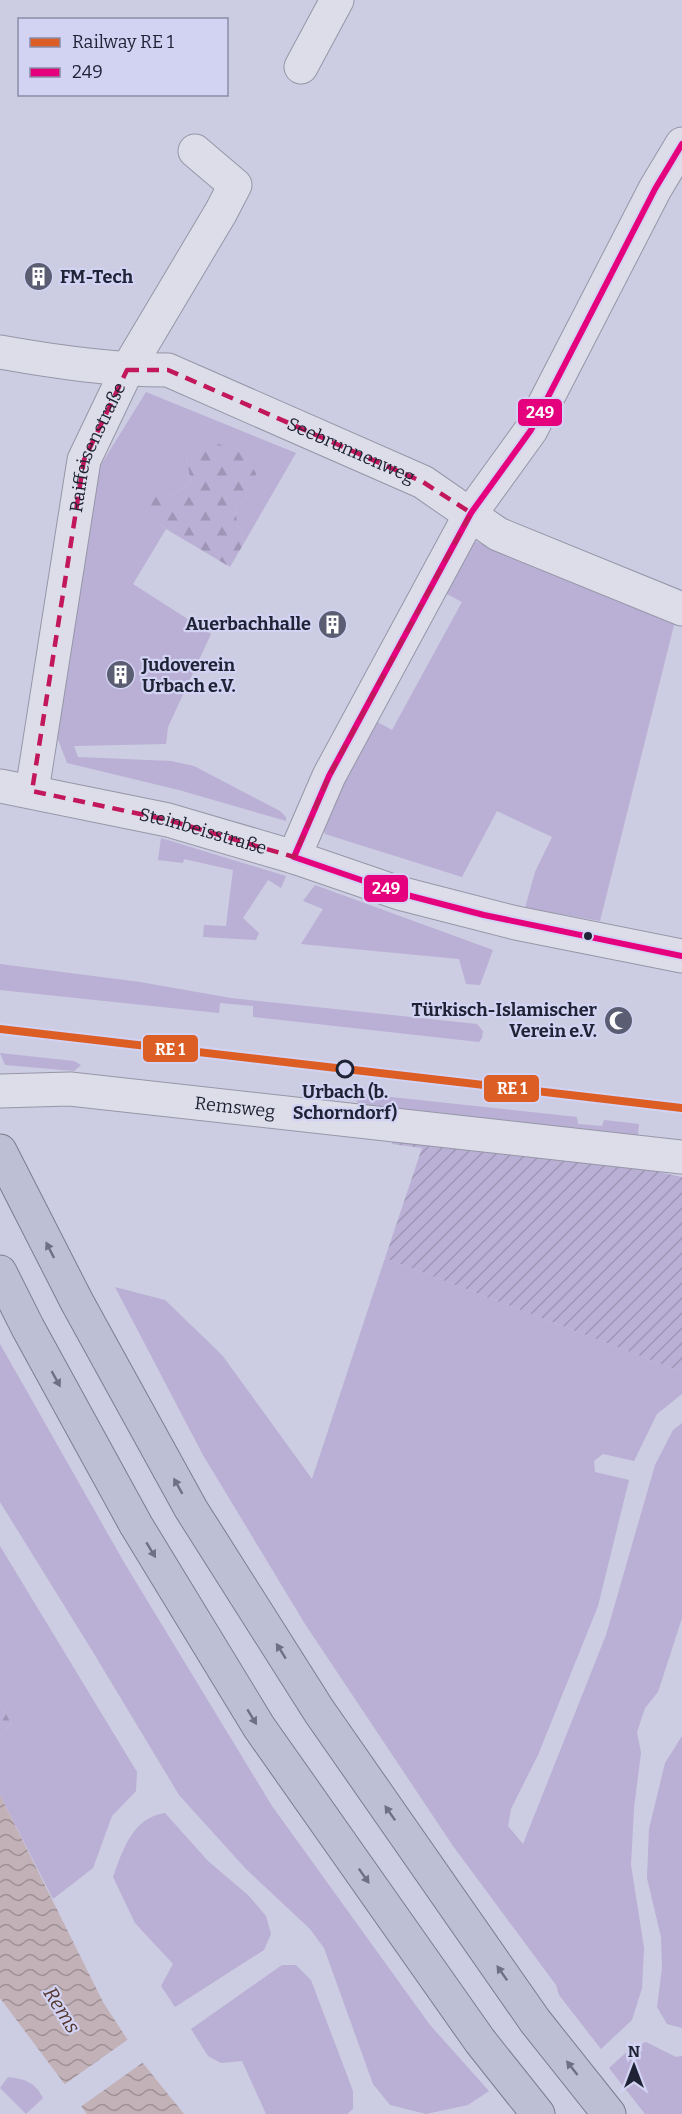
<svg xmlns="http://www.w3.org/2000/svg" width="682" height="2114" font-family="Bitter,serif">
<style>
.grass{fill:#baafd4}
.forest{fill:url(#forest-firs)}
.garden{fill:url(#garden-furrows)}
.water{fill:url(#water-waves)}
.pier{fill:#cccce2}
.lines{fill:none;stroke-linecap:round;stroke-linejoin:round}
.minor-casing{stroke:#9597a7;stroke-width:35}
.highway-casing{stroke:#7c7e8d;stroke-width:35}
.minor{stroke:#ddddea;stroke-width:33}
.highway{stroke:#bdbfd5;stroke-width:33}
.bus-1-casing{stroke:#d2d2f3;stroke-width:10}
.bus-1{stroke:#e5007d;stroke-width:6}
.rail-1-casing{stroke:#d2d2f3;stroke-width:12}
.rail-1{stroke:#dd5e24;stroke-width:8}
.oneway{fill:#6e7185}
.marked{fill:none;stroke:#c2185b;stroke-width:4.5;stroke-dasharray:12 8;stroke-linejoin:round}
.bus-dot{fill:#1e2335;stroke:#d2d2f3;stroke-width:2}
.stop-dot{fill:#d2d2f3;stroke:#1e2335;stroke-width:3}
.labels{text-anchor:middle;stroke-width:4.5;stroke-linejoin:round;paint-order:stroke}
.poi-label{font-size:18px;font-weight:bold;fill:#1e2335;stroke:#d2d2f3;text-anchor:start}
.street-label{font-size:18px;fill:#1e2335;stroke:#d2d2f3}
.stop-label{font-size:18px;font-weight:bold;fill:#1e2335;stroke:#d2d2f3}
.water-label{font-size:20px;font-style:italic;fill:#54372e;stroke:#d2d2f3}
.line-badge{stroke:#d2d2f3;stroke-width:2}
.badge-label{font-size:16px;text-anchor:middle;font-weight:bold;fill:#fff}
</style>
<defs>
<pattern id="forest-firs" width="22" height="20" patternUnits="userSpaceOnUse" patternTransform="scale(1.5)"><rect width="22" height="20" fill="#baafd4"/><path d="M5 1l3.5 6h-7zM16 11l3.5 6h-7z" fill="#9f96b7"/></pattern>
<pattern id="garden-furrows" width="10" height="10" patternUnits="userSpaceOnUse" patternTransform="scale(1.5)"><rect width="10" height="10" fill="#baafd4"/><path d="M-1 1l2-2M0 10L10 0M9 11l2-2" fill="none" stroke="#9f96b7"/></pattern>
<pattern id="water-waves" width="16" height="10" patternUnits="userSpaceOnUse" patternTransform="scale(1.5)"><rect width="16" height="10" fill="#c2b1b7"/><path d="M0 5q4-4 8 0t8 0" fill="none" stroke="#9d9096"/></pattern>
</defs>
<rect width="100%" height="100%" fill="#cccce2"/>
<path class="grass" d="M146,392L296,453L244,543L237,523L236,507L254,493L186,455L191,484L168,497L148,513L166,529L133,584L211,634L168,727L166,744L74,746L78,757L171,761L194,766L280,811L286,817V821L179,790L67,763L56,734L99,468Z
M472,540L675,621L600,921L525,908L535,872L552,837L497,811L462,877L325,834L321,819L372,719L392,730L462,602L441,591Z
M161,838L286,876L281,888L268,880L243,918L259,933L256,940L203,937L204,925L226,926L233,870L184,859L183,863L158,860Z
M315,885L493,950L480,985L466,984L459,959L301,944L323,909L303,901Z
M0,964L140,982L231,998L477,1024L483,1031L482,1038L479,1042L253,1017V1006L220,1003L219,1013L0,990Z
M0,1053L74,1061L81,1065L74,1071L5,1065Z
M363,1094L577,1117L578,1124L602,1126L604,1120L639,1124L638,1135L361,1107L356,1100Z
M385,1258L682,1372V1394L657,1414L634,1461L603,1454L594,1461L595,1472L629,1480L598,1606L538,1755L511,1809L508,1826L523,1844L606,1635L655,1465L673,1430L682,1423V1618L658,1692L645,1708L637,1732L641,1753L634,1808L631,1865L644,1948L642,1988L632,2020L601,2049L559,1995L556,1985L453,1846L305,1624L203,1455L115,1287L165,1300L222,1355L312,1479Z
M0,1344L125,1564L272,1806L430,2025L489,2091L468,2105L426,2114L390,2105L373,2084L324,1948L310,1929L246,1869L179,1795L93,1652L0,1502Z
M0,1546L137,1772L136,1791L112,1816L93,1868L53,1899L0,1795V1737L11,1723L0,1703Z
M682,1736V2028L667,2024L657,2007L662,1968L661,1937L647,1878L649,1829L665,1763Z
M165,1813L208,1861L248,1895L266,1916L271,1934L264,1950L175,2007L161,1986L173,1964L135,1923L113,1877C123,1850 132,1818 165,1813Z
M282,1965H296L311,1980L353,2091V2109L347,2114H266L242,2061L221,2063L208,2056L191,2029Z
M646,2042L676,2057L682,2056V2114H645L609,2068L630,2049Z
M8,2077C25,2079 35,2082 43,2098L26,2114L0,2088Z"/>
<path class="forest" d="M219,444L243,454L256,473L254,493L236,507L237,523L244,543L230,567L166,529L148,513L155,496L168,497L191,484L186,455Z
M0,1703L11,1723L0,1737Z"/>
<path class="garden" d="M394,1131L611,1162L682,1177V1372L385,1258L422,1148L392,1144Z"/>
<path class="water" d="M0,1795L103,2002L142,2062L184,2114H87L0,1998Z"/>
<path class="pier" d="M130,2038L145,2061L79,2108L62,2086Z"/>
<g class="lines">
<defs>
<g id="minor">
<path d="M301,67L337,0"/>
<path id="s1" d="M0,352C56,362 111,370 168,370L423,482L498,534L682,609"/>
<path id="s2" d="M0,786L168,820L294,857L399,893L516,923L682,956"/>
<path id="s3" d="M32,791L84,460L127,370L221,212L235,185L195,151"/>
<path d="M294,857L329,776L471,513L531,430L655,189L682,144"/>
<path id="s4" d="M0,1091L70,1089L682,1157"/>
</g>
<path id="highway" d="M0,1151L77,1302L191,1509L319,1711L535,2021L609,2114
M0,1272L28,1328L136,1525L259,1727L480,2041L538,2114"/>
</defs>
<use href="#minor" class="minor-casing"/>
<use href="#highway" class="highway-casing"/>
<use href="#minor" class="minor"/>
<use href="#highway" class="highway"/>
<defs>
<path id="bus-1" d="M682,144L655,189L531,430L471,513L329,776L294,857L399,893L484,915L682,956"/>
</defs>
<use href="#bus-1" class="bus-1-casing"/>
<use href="#bus-1" class="bus-1"/>
<defs>
<path id="rail-1" d="M0,1029L682,1108"/>
</defs>
<use href="#rail-1" class="rail-1-casing"/>
<use href="#rail-1" class="rail-1"/>
</g>
<defs><path id="oneway-solid" d="M-6-.8H1V-3.2L6.5 0L1 3.2V.8H-6Z" transform="scale(1.5)"/></defs>
<g class="oneway">
<use href="#oneway-solid" transform="translate(50 1250) rotate(-117)"/>
<use href="#oneway-solid" transform="translate(56 1379) rotate(61)"/>
<use href="#oneway-solid" transform="translate(178 1486) rotate(-119)"/>
<use href="#oneway-solid" transform="translate(151 1550) rotate(59)"/>
<use href="#oneway-solid" transform="translate(281 1651) rotate(-122)"/>
<use href="#oneway-solid" transform="translate(252 1717) rotate(59)"/>
<use href="#oneway-solid" transform="translate(390 1813) rotate(-125)"/>
<use href="#oneway-solid" transform="translate(364 1876) rotate(55)"/>
<use href="#oneway-solid" transform="translate(502 1973) rotate(-125)"/>
<use href="#oneway-solid" transform="translate(572 2068) rotate(-128)"/>
</g>
<path class="marked" d="M127,370H168L423,482L471,513L329,776L294,857L168,820L32,791L84,460Z"/>
<defs>
<symbol id="building-disc" viewBox="-11 -11 22 22"><circle r="9.5" fill="#5b5e72" stroke="#d2d2f3"/><path d="M-4-6H4V6H1V3H-1V6H-4ZM-2.5-4.3h1.7v1.8h-1.7ZM.8-4.3h1.7v1.8H.8ZM-2.5-1h1.7V.8h-1.7ZM.8-1h1.7V.8H.8Z" fill="#fff"/></symbol>
<symbol id="mosque-disc" viewBox="-11 -11 22 22"><circle r="9.5" fill="#5b5e72" stroke="#d2d2f3"/><path d="M3.5-4.9A6 6 0 1 0 3.5 4.9A5 5 0 1 1 3.5-4.9Z" fill="#fff"/></symbol>
</defs>
<g fill-rule="evenodd">
<use href="#building-disc" x="22" y="260" width="33" height="33"/>
<use href="#building-disc" x="316" y="608" width="33" height="33"/>
<use href="#building-disc" x="104" y="658" width="33" height="33"/>
<use href="#mosque-disc" x="602" y="1004" width="33" height="33"/>
</g>
<circle class="bus-dot" cx="588" cy="936" r="5"/>
<circle class="stop-dot" cx="345" cy="1069" r="8"/>
<g class="labels">
<g class="poi-label">
<text x="60" y="283">FM-Tech</text>
<text x="311" y="630" text-anchor="end">Auerbachhalle</text>
<text x="142" y="671">Judoverein<tspan x="142" dy="21">Urbach e.V.</tspan></text>
<text x="597" y="1016" text-anchor="end">Türkisch-Islamischer<tspan x="597" dy="21">Verein e.V.</tspan></text>
</g>
<g class="street-label">
<text dy="6" stroke="none"><textPath href="#s3" startOffset="351">Raiffeisenstraße</textPath></text>
<text dy="6" stroke="none"><textPath href="#s1" startOffset="369">Seebrunnenweg</textPath></text>
<text dy="6" stroke="none"><textPath href="#s2" startOffset="208">Steinbeisstraße</textPath></text>
<text dy="6" stroke="none"><textPath href="#s4" startOffset="236">Remsweg</textPath></text>
</g>
<g class="stop-label">
<text x="345" y="1098">Urbach (b.<tspan x="345" dy="21">Schorndorf)</tspan></text>
</g>
<g class="water-label">
<text transform="translate(62 2010) rotate(58)" y="7">Rems</text>
</g>
</g>
<g class="line-badge">
<rect x="517" y="398" width="46" height="29" rx="6" fill="#e5007d"/>
<rect x="363" y="874" width="46" height="29" rx="6" fill="#e5007d"/>
<rect x="142" y="1034" width="57" height="29" rx="6" fill="#dd5e24"/>
<rect x="483" y="1074" width="57" height="29" rx="6" fill="#dd5e24"/>
</g>
<g class="badge-label">
<text x="540" y="418">249</text>
<text x="386" y="894">249</text>
<text x="170" y="1055">RE 1</text>
<text x="512" y="1094">RE 1</text>
</g>
<rect x="18" y="18" width="210" height="78" fill="#d2d2f3" stroke="#8a8ca7" stroke-width="1.5"/>
<rect x="30" y="38" width="30" height="9" fill="#dd5e24" stroke="#8a8ca7" stroke-width="1.5"/>
<text x="72" y="48" font-size="18" fill="#1e2335">Railway RE 1</text>
<rect x="30" y="68" width="30" height="9" fill="#e5007d" stroke="#8a8ca7" stroke-width="1.5"/>
<text x="72" y="78" font-size="18" fill="#1e2335">249</text>
<g transform="translate(634 2066)" stroke="#d2d2f3" stroke-width="4.5" paint-order="stroke">
<path d="M0-4.5L10 22L0 15L-10 22Z" fill="#1e2335"/>
<text y="-9" font-size="16" font-weight="bold" text-anchor="middle" fill="#1e2335">N</text>
</g>
</svg>
